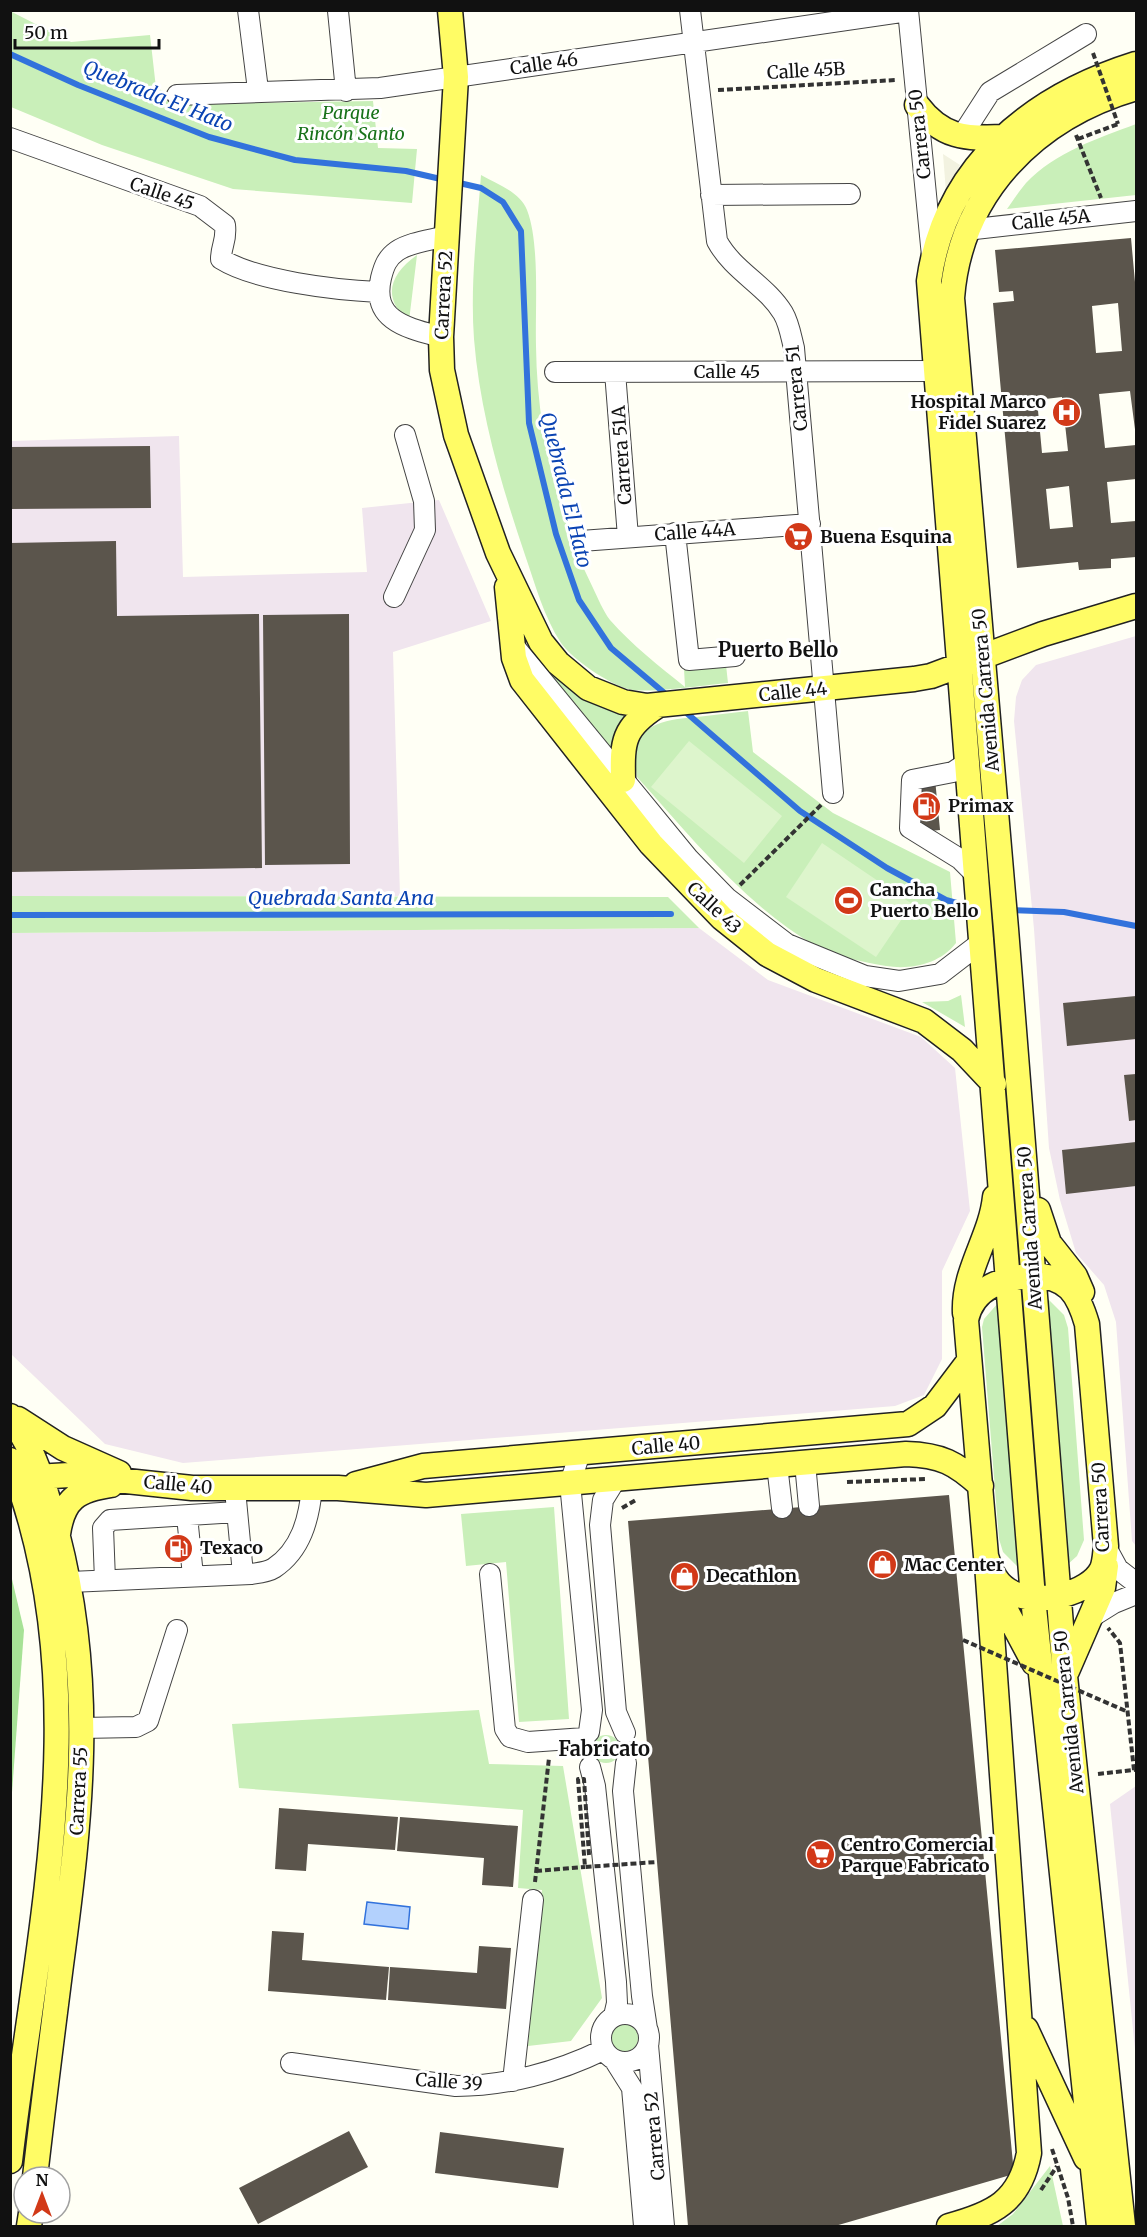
<svg xmlns="http://www.w3.org/2000/svg" width="1147" height="2237" font-family="Merriweather,serif">
<style>
.industrial{fill:#f0e5ee}
.green{fill:#c9efb9}
.forest{fill:#a7e296}
.pitch{fill:#ddf5cc}
.plaza{fill:#f2f2e0}
.water{fill:#b3d1fd;stroke:#3272dc;stroke-width:1.5}
.lines{fill:none;stroke-linecap:round;stroke-linejoin:round}
.stream{stroke:#3272dc;stroke-width:6}
.building{fill:#5b554c;fill-rule:evenodd}
.minor-casing{stroke:#444;stroke-width:22}
.major-casing{stroke:#222;stroke-width:27}
.path{stroke:#333;stroke-width:4;stroke-dasharray:6 3;stroke-linecap:butt}
.minor{stroke:#fff;stroke-width:20}
.major{stroke:#fffc65;stroke-width:24}
.path-bridge{stroke:#333;stroke-width:4;stroke-dasharray:6 3;stroke-linecap:butt}
.labels{text-anchor:middle;stroke-width:6;stroke-linejoin:round;paint-order:stroke}
.street-label{font-size:18px;fill:#111;stroke:#fff}
.park-label{font-size:18px;font-style:italic;fill:#18721a;stroke:#fff}
.poi-label{font-size:18px;font-weight:bold;fill:#111;stroke:#fff;text-anchor:start}
.water-label{font-size:20px;font-style:italic;fill:#0a43b3;stroke:#fff}
.neighbourhood-label{font-size:20px;font-weight:bold;fill:#111;stroke:#fff}
</style>
<rect width="100%" height="100%" fill="#fffff5"/>
<path class="industrial" d="M179,436L183,577L367,572L362,508L439,500L491,621L393,652L400,896H11L10,441Z
M1136,636V1546L1132,1541L1116,1322L1104,1285L1076,1253L1060,1200L1049,1148L1034,929L1014,721L1016,697L1022,680L1036,665Z
M699,928L768,980L921,1037L955,1068L970,1211L942,1271V1359L924,1395L895,1406L183,1463L105,1444L11,1354L10,933Z
M1136,1786V2059L1110,1804Z"/>
<path class="green" d="M10,11L71,42L150,35L156,88L195,104L373,101L378,148L417,149L412,203L233,189L102,145L11,107Z
M1136,124V195L1007,209C1013,201 1019,191 1026,183C1055,152 1099,138 1136,124Z
M481,175C497,184 520,192 527,210C540,243 535,309 536,346C537,429 556,514 593,588C598,598 603,611 610,620C632,645 659,666 685,687L684,669L726,665L728,683C705,685 649,694 628,689C609,684 572,659 561,643C544,617 535,584 525,555C501,484 480,413 474,339C470,285 477,229 481,175Z
M417,255L409,321C381,298 390,274 417,255Z
M521,627L640,712L618,733L610,749L533,652Z
M748,711L753,752L833,813L950,872L956,943C940,964 911,970 886,966C863,962 837,957 816,946C746,906 690,836 637,777C629,727 655,720 697,717C714,715 731,713 748,711Z
M10,896L668,897L699,928L11,933Z
M961,995L965,1027L922,1002L948,1001Z
M1047,1298L1064,1315L1068,1328L1084,1540L1077,1556L1067,1565Z
M999,1302L1020,1569L1003,1552L999,1539L982,1327L984,1319Z
M554,1507L569,1719L519,1722L506,1562L466,1566L461,1514Z
M479,1710L489,1764L563,1766L602,1998L571,2041L528,2046L542,1890L518,1888L523,1810L239,1788L232,1724Z
M592 1749a14 14 0 1 1 28 0a14 14 0 1 1-28 0Z
M610 2038a14 14 0 1 1 28 0a14 14 0 1 1-28 0Z
M1050,2166L1063,2226H997L1013,2214Z"/>
<path class="forest" d="M11,1575L24,1630L11,1806Z"/>
<path class="pitch" d="M689,741L782,816L744,863L651,787Z
M822,843L912,904L876,957L786,897Z"/>
<path class="plaza" d="M943,154L960,165L946,192Z"/>
<path class="water" d="M367,1902L410,1907L408,1929L364,1924Z"/>
<g class="lines">
<path class="stream" d="M10,54L78,85L209,137L295,160L406,171L445,180
M455,182L481,188L503,202L521,231L529,423L556,534L579,600L611,648L668,696
M682,709L800,811L887,868L946,900L974,908
M1011,910L1064,912L1136,926
M10,915L671,914"/>
</g>
<path class="building" d="M1131,238L1136,293V437L1130,391L1099,394L1105,448L1136,445V479L1107,482L1111,523L1136,521V557L1111,559V568L1079,570L1078,562L1017,568L993,303L1014,301L1013,291L999,292L995,250ZM1118,303L1122,351L1096,353L1092,306ZM1062,397L1068,451L1042,453L1037,400ZM1069,486L1073,527L1050,529L1046,489Z
M150,446L151,508L10,509V447Z
M116,541L117,616L259,614L262,868L10,872V543Z
M349,614L350,864L265,865L263,615Z
M935,779L940,830L919,832L914,781Z
M1136,996V1039L1067,1046L1063,1003Z
M1136,1074V1120L1129,1121L1124,1075Z
M1136,1142V1186L1066,1194L1062,1150Z
M949,1495L1014,2174L835,2226H688L628,1521Z
M279,1808L398,1817L395,1850L308,1844L306,1871L275,1869Z
M400,1817L518,1826L513,1887L482,1885L484,1858L397,1851Z
M272,1931L304,1933L302,1960L389,1967L386,2000L268,1991Z
M479,1946L511,1948L506,2009L388,2000L390,1967L477,1973Z
M349,2131L368,2167L258,2224L239,2188Z
M440,2132L564,2148L558,2188L435,2173Z"/>
<g class="lines">
<defs>
<path id="minor" d="M248,10L258,90
M690,10L717,241C733,271 766,285 783,313C789,323 791,336 794,348L833,793
M908,10L932,256
M338,11L346,91
M177,95L380,88L908,11
M961,137L990,92L1086,34
M10,138L200,206L225,225C227,241 221,245 221,259C256,281 336,290 378,292
M711,195L850,194
M966,230L1136,211
M441,337C408,328 371,321 381,278C384,266 387,258 397,251C410,242 432,240 446,236
M555,372L935,371
M615,372L628,537
M675,533L689,660L735,656
M581,541L810,524
M394,597L425,530L424,501L405,435
M514,646L689,859L727,898L787,944L865,976L899,981L940,974L983,941
M968,762L953,772L912,780L910,828L960,859L978,877
M580,1453L570,1483L592,1710L589,1732
M805,1463L809,1506
M777,1465L782,1508
M616,1479L603,1500L600,1525L616,1712L625,1733
M236,1500L243,1574
M187,1516L193,1576
M1106,1547L1118,1569L1136,1583
M490,1574L505,1729L510,1737L528,1742L585,1738
M105,1580L103,1528L110,1520L237,1512
M70,1582L251,1574C258,1573 268,1572 274,1568C301,1550 309,1519 312,1488
M1090,1618L1114,1603L1136,1594
M81,1728L136,1727L148,1721L177,1630
M626,1763L623,1791L642,1996L647,2029
M590,1767L595,1786L616,1982L617,2003L614,2016
M601 2038a24 24 0 1 1 48 0a24 24 0 1 1-48 0Z
M648,2045L664,2226
M615,2061L632,2088L644,2226
M291,2063L456,2086C506,2086 558,2072 603,2050
M513,2081L533,1900"/>
<path id="major" d="M450,10L456,77L441,337L442,370L456,435L498,553L541,642L558,663L588,688L623,702L647,706L914,679L931,676L1043,634L1136,606
M917,105C942,138 965,139 1004,137
M507,587L514,658L522,680L651,844L722,918L767,954L816,980L924,1021L962,1050L994,1084
M623,780C622,741 623,728 657,706
M1038,1210L1049,1243L1075,1276L1082,1292
M1033,1275C1068,1277 1078,1293 1087,1324L1106,1546C1105,1553 1105,1562 1102,1569C1089,1595 1038,1605 1013,1593C997,1586 991,1572 986,1556L966,1320C973,1286 1003,1279 1033,1275Z
M965,1313C963,1271 991,1237 995,1197
M10,1416C36,1452 46,1490 57,1533C96,1683 81,1815 61,1965C52,2036 43,2106 35,2177
M18,1419L63,1448L119,1473
M10,1460C100,1686 37,1929 10,2161
M18,1478L70,1475L192,1488H338L426,1495L906,1454C941,1455 956,1463 981,1486
M356,1484L423,1466L908,1424L935,1406L969,1361
M58,1534C63,1499 77,1490 111,1485
M994,1588L1034,1663
M1067,1671L1103,1588L1106,1566
M1026,2029L1086,2158
M29,2226L31,2213
M949,2226C993,2214 1020,2202 1029,2153L987,1564
M1099,2226L1033,1598L929,281C945,166 1031,97 1136,64
M1123,2226L1065,1676L1006,929L952,298C960,192 1036,117 1136,88"/>
</defs>
<use href="#minor" class="minor-casing"/>
<use href="#major" class="major-casing"/>
<path class="path" d="M718,90L896,80
M1076,135L1101,198
M1078,139L1118,124
M740,885L822,804
M847,1482L926,1479
M622,1508L636,1500
M1098,1774L1134,1770L1120,1643L1108,1628
M536,1871L585,1867
M535,1882L549,1758
M1052,2149L1068,2198L1073,2226
M1041,2190L1057,2166"/>
<use href="#minor" class="minor"/>
<use href="#major" class="major"/>
<path class="path-bridge" d="M1093,53L1118,124
M963,1640L1128,1712
M589,1855L584,1779H578L585,1867L657,1862"/>
</g>
<defs>
<symbol id="hospital-disc" viewBox="-11 -11 22 22"><circle r="9.5" fill="#d23918" stroke="#fff"/><path d="M-5-5h3v3.5h4V-5h3V5h-3V1.5h-4V5h-3Z" fill="#fff"/></symbol>
<symbol id="supermarket-disc" viewBox="-11 -11 22 22"><circle r="9.5" fill="#d23918" stroke="#fff"/><path d="M-6-5.5h2.5l.6 2H6L4.5 2H-2.5L-4.4-4H-6ZM-1.5 3.2a1.3 1.3 0 1 0 .1 0ZM3 3.2a1.3 1.3 0 1 0 .1 0Z" fill="#fff"/></symbol>
<symbol id="fuel-disc" viewBox="-11 -11 22 22"><circle r="9.5" fill="#d23918" stroke="#fff"/><path d="M-5.5-6h7V0h2V4h1.3V-2.5L3-4.5l.8-.8L6-3V5H2.5V1h-1V6h-7ZM-4.2-4.7v3.2H.2V-4.7Z" fill="#fff"/></symbol>
<symbol id="stadium-disc" viewBox="-11 -11 22 22"><circle r="9.5" fill="#d23918" stroke="#fff"/><path d="M0-5a6.5 5 0 1 0 0 10a6.5 5 0 1 0 0-10ZM-3.5-1.8h7v3.6h-7Z" fill="#fff"/></symbol>
<symbol id="shop-disc" viewBox="-11 -11 22 22"><circle r="9.5" fill="#d23918" stroke="#fff"/><path d="M-5-2.5h2.3a2.7 3.5 0 0 1 5.4 0H5L5.5 6h-11ZM-1.5-2.5h3a1.5 2.3 0 0 0-3 0Z" fill="#fff"/></symbol>
</defs>
<g fill-rule="evenodd">
<use href="#hospital-disc" x="1050" y="396" width="33" height="33"/>
<use href="#supermarket-disc" x="782" y="520" width="33" height="33"/>
<use href="#fuel-disc" x="910" y="790" width="33" height="33"/>
<use href="#stadium-disc" x="832" y="884" width="33" height="33"/>
<use href="#fuel-disc" x="162" y="1532" width="33" height="33"/>
<use href="#shop-disc" x="866" y="1548" width="33" height="33"/>
<use href="#shop-disc" x="668" y="1560" width="33" height="33"/>
<use href="#supermarket-disc" x="804" y="1838" width="33" height="33"/>
</g>
<g class="labels">
<g class="street-label">
<text transform="translate(544 64) rotate(-8)" y="6">Calle 46</text>
<text transform="translate(806 71) rotate(-3)" y="6">Calle 45B</text>
<text transform="translate(920 134) rotate(-96)" y="6">Carrera 50</text>
<text transform="translate(162 194) rotate(19)" y="6">Calle 45</text>
<text transform="translate(1051 220) rotate(-6)" y="6">Calle 45A</text>
<text transform="translate(444 295) rotate(-87)" y="6">Carrera 52</text>
<text x="727" y="378">Calle 45</text>
<text transform="translate(797 388) rotate(-96)" y="6">Carrera 51</text>
<text transform="translate(622 455) rotate(-94)" y="6">Carrera 51A</text>
<text transform="translate(695 532) rotate(-4)" y="6">Calle 44A</text>
<text transform="translate(986 690) rotate(-95)" y="6">Avenida Carrera 50</text>
<text transform="translate(793 692) rotate(-6)" y="6">Calle 44</text>
<text transform="translate(714 908) rotate(43)" y="6">Calle 43</text>
<text transform="translate(1030 1228) rotate(-94)" y="6">Avenida Carrera 50</text>
<text transform="translate(666 1446) rotate(-5)" y="6">Calle 40</text>
<text transform="translate(178 1485) rotate(5)" y="6">Calle 40</text>
<text transform="translate(1101 1507) rotate(-93)" y="6">Carrera 50</text>
<text transform="translate(1069 1712) rotate(-96)" y="6">Avenida Carrera 50</text>
<text transform="translate(79 1791) rotate(-87)" y="6">Carrera 55</text>
<text transform="translate(449 2082) rotate(4)" y="6">Calle 39</text>
<text transform="translate(655 2136) rotate(-95)" y="6">Carrera 52</text>
</g>
<g class="park-label">
<text x="351" y="119">Parque<tspan x="351" dy="21">Rincón Santo</tspan></text>
</g>
<g class="poi-label">
<text x="1046" y="408" text-anchor="end">Hospital Marco<tspan x="1046" dy="21">Fidel Suarez</tspan></text>
<text x="820" y="543">Buena Esquina</text>
<text x="948" y="812">Primax</text>
<text x="870" y="896">Cancha<tspan x="870" dy="21">Puerto Bello</tspan></text>
<text x="200" y="1554">Texaco</text>
<text x="904" y="1571">Mac Center</text>
<text x="706" y="1582">Decathlon</text>
<text x="841" y="1851">Centro Comercial<tspan x="841" dy="21">Parque Fabricato</tspan></text>
</g>
<g class="water-label">
<text transform="translate(158 96) rotate(22)" y="7">Quebrada El Hato</text>
<text transform="translate(566 490) rotate(76)" y="7">Quebrada El Hato</text>
<text x="341" y="905">Quebrada Santa Ana</text>
</g>
<g class="neighbourhood-label">
<text x="778" y="657">Puerto Bello</text>
<text x="604" y="1756">Fabricato</text>
</g>
</g>
<rect width="1147" height="2237" fill="none" stroke="#111111" stroke-width="24"/>
<g transform="translate(42 2195)"><circle r="28" fill="#ffffff" stroke="#a0a0a0" stroke-width="1.5"/>
<path d="M0-4.5L10 22L0 15L-10 22Z" fill="#d23918"/>
<text y="-9" font-size="16" font-weight="bold" text-anchor="middle" fill="#111111">N</text>
</g>
<path d="M15 39v9h144v-9" fill="none" stroke="#111111" stroke-width="3"/>
<text x="24" y="39" font-size="18" fill="#111111" stroke="#ffffff" stroke-width="4.5" paint-order="stroke">50 m</text>
</svg>
